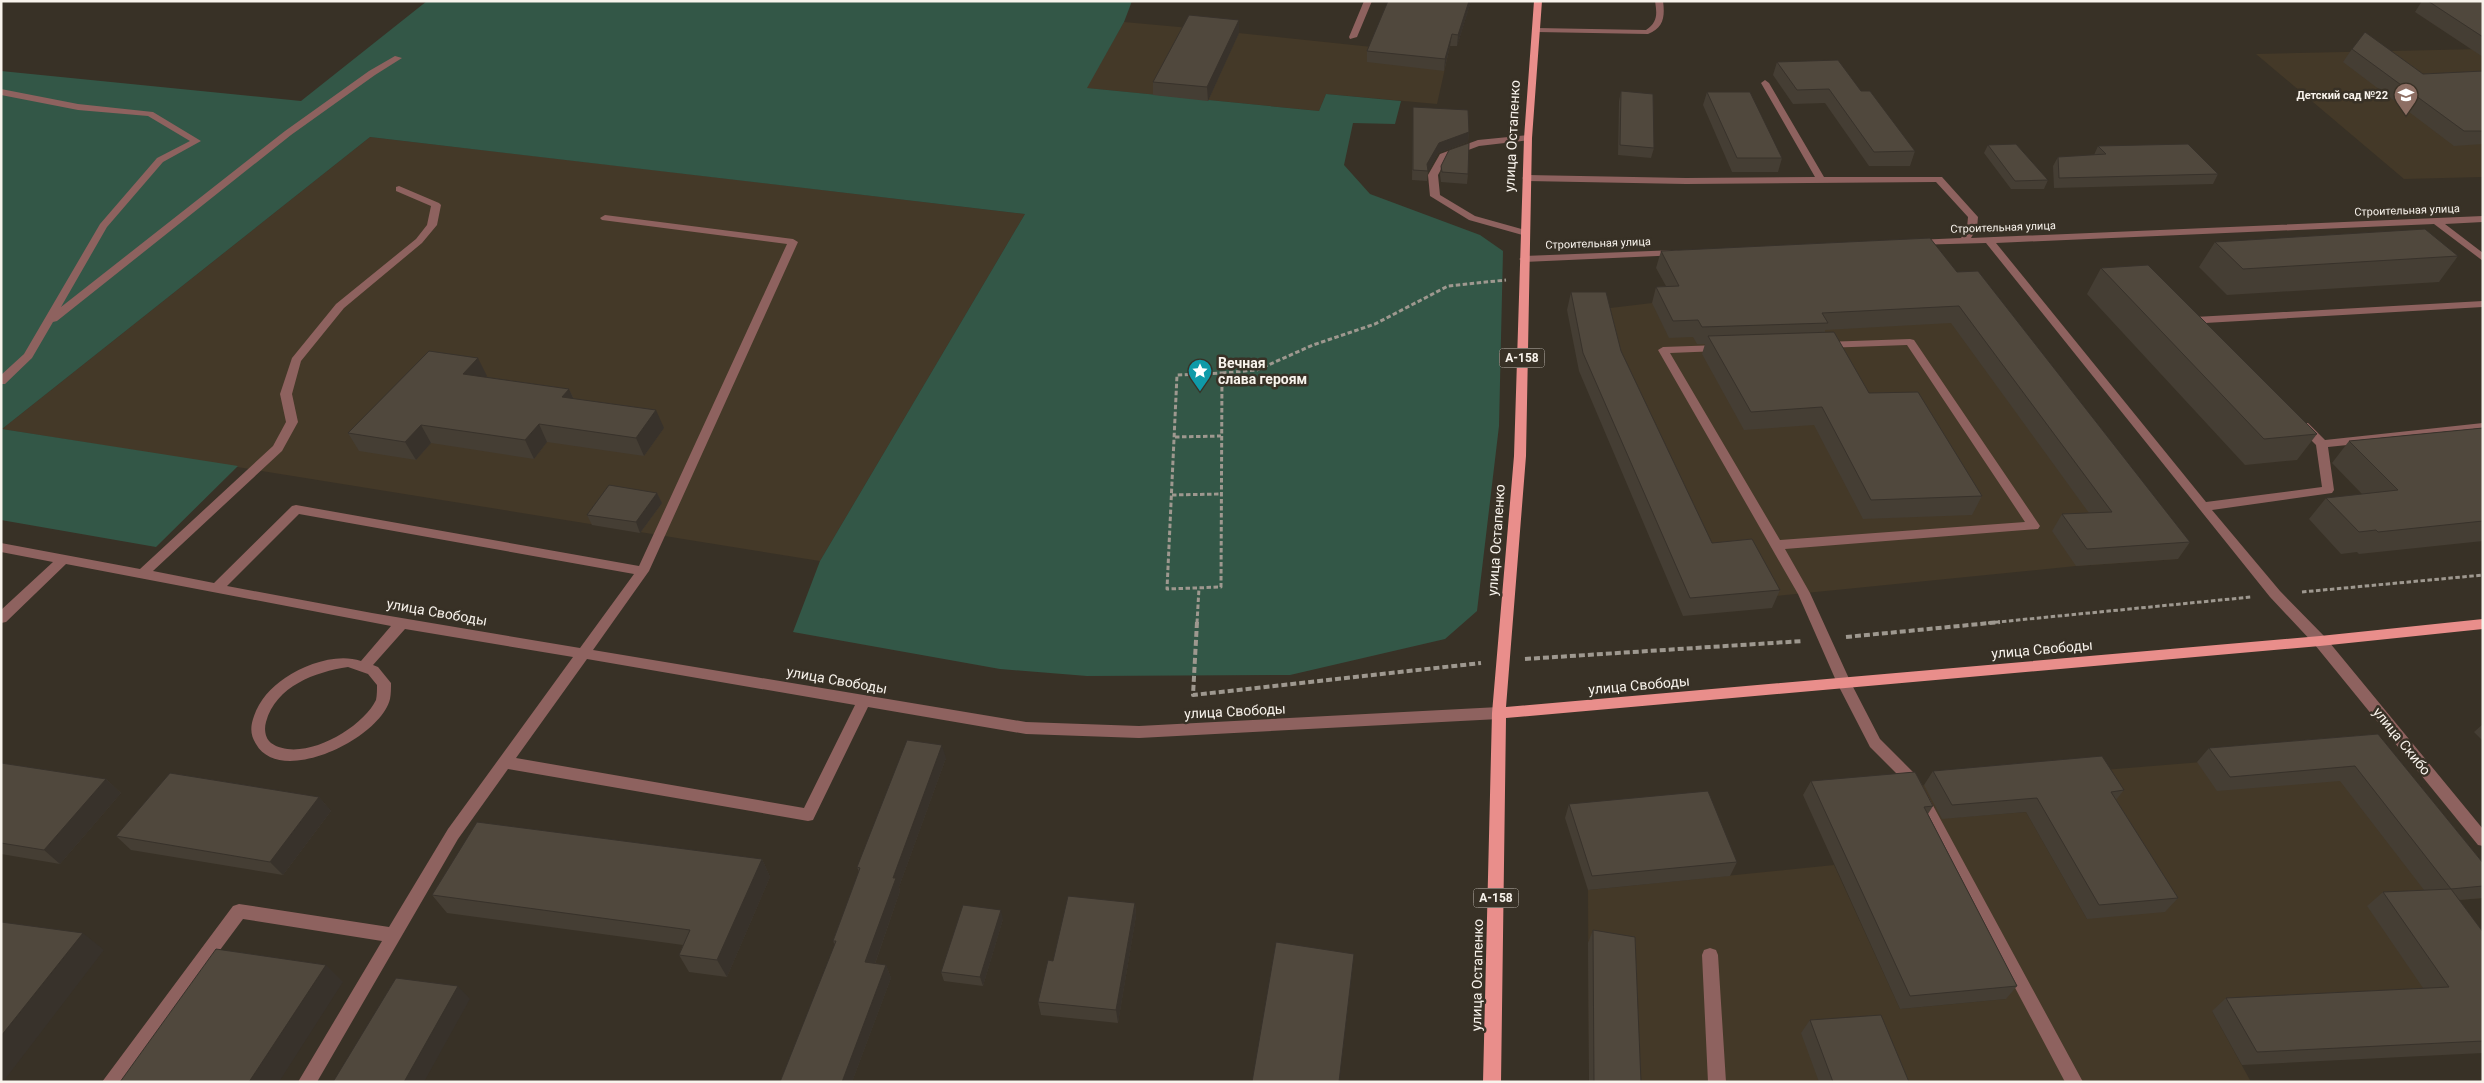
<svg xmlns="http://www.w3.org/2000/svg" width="2484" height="1083" font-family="Roboto,sans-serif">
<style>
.built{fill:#443928}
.green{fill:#335747}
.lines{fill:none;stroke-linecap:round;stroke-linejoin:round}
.path-far1{stroke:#9e988f;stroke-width:3;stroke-dasharray:4.5 2.5;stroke-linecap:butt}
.path{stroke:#9e988f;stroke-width:4;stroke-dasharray:6 3;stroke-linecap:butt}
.minor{fill:#8e625f;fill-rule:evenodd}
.major{fill:#e98e8b;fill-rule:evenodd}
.wall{fill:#453e34}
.shaded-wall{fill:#38322b}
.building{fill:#50483d;stroke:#38322b}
.labels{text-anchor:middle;stroke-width:5;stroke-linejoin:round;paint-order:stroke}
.far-poi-label{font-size:11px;font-weight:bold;fill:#f8f3ec;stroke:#383126;text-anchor:end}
.far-street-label{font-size:11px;fill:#f8f3ec;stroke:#383126}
.shield{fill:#383126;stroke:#beb9b1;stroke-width:1}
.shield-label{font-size:12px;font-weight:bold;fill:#f8f3ec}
.street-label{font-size:14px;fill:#f8f3ec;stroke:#383126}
.poi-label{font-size:14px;font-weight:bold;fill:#f8f3ec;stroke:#383126;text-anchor:start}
</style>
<rect width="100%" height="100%" fill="#383126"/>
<path class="built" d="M1124,22L1190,28L1448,55L1437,104L1326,94L1319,111L1086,88Z
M2483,49V177L2404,179L2256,54Z
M370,137L620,166L1025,214L820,561L2,429Z
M1970,287L2178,559L2076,566L1766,597L1706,561L1602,309L1652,303Z
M2363,749L2483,898L2434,902L2432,1000L2212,1011L2251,1082H1589L1588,890L1834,865L1900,1009L2005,999L1897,787L1930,785L1948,818L2026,812L2087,919L2091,771Z"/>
<path class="green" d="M427,1H1132L1124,22L1087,88L1319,111L1326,94L1401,101L1395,124L1353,123L1344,165L1370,194L1480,235L1503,251L1499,426L1477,611L1445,639L1290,675L1087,676L1000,669L793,632L820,561L1025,214L370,137L2,429L238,466L156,547L1,520V71L301,101Z"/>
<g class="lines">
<path class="path-far1" d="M1222,373L1257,370L1313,345L1375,324L1448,286L1506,280
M1222,373L1221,587L1167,589L1177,375Z
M1175,437L1221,436
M1172,495L1220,494
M2302,592L2483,575
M1197,623L1199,588
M1988,623L2251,597"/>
<path class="path" d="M1197,622L1193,695L1481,663
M1846,637L2000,622
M1525,659L1803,641"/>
<path class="minor" d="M1364,1H1372L1357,37L1350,39L1349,37Z
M1655,1H1663C1665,16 1664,28 1648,34L1537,32L1533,30L1537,28L1646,30C1658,22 1657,14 1655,1Z
M395,56L402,58L375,75L291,135L57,321L53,322L32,358L5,384H1V375L24,354L100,224L157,158L190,141L148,116L78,110L1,95V89L78,104L153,112L201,141L163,162L107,227L61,307L285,131L369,71Z
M1765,80L1769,83L1824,177H1942L1978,217L1977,228L1971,238L2483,216V222L2445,224L2483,253V261L2434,224L1996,243L2206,502L2322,487L2316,445L2300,429L2298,426L2300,423H2308L2325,440L2483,423V431L2328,447L2334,490L2332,493L2212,510L2280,591L2325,637L2483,829V846L2478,845L2315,645L2270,597L1986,243L1913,245L1911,243L1916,240L1961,238L1967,228L1968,217L1936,182L1686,184L1527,181L1522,178L1527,175L1686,178L1815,177L1761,83Z
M1528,135L1531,136V140L1479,146L1447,158L1438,175L1440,195L1475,216L1529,231V235L1526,236L1469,220L1430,196L1428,175L1440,154L1478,140Z
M399,186L439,203L441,205L437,225L422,243L344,308L301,361L292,394L298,422L282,451L153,571L214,583L292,506L296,505L639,566L787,244L602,220L600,218L605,215L793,239L798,242L649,571L593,650L1026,722L1139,726L1499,707L1504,709L1506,713L1504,717L1499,719L1139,738L1026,734L868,707L813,820L808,821L508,769L458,839L317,1082H298L382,941L243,919L122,1082H102L233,906L239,904L389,927L448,829L573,657L405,629L373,665L378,667L391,683C391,688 391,694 390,699C380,739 280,787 256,744C251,736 250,729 253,719C258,702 270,688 285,678C306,664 337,653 361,661L391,626L66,564L6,622L1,623V610L53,562L1,552V543L140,569L273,446L286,422L280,394L292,358L336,304L416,239L427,225L431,206L396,191V187ZM299,514L634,574L580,648L372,613L227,586ZM587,659L855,705L804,808L516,758ZM348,667L368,674L377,685C377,690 377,695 376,700C362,729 301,764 271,743C265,738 264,729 266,722C276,686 315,672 348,667Z
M1676,250L1680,251V255L1524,262L1519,259L1524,256Z
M2483,301V307L2205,323L2207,326L2202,329L2190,320L2195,317Z
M1910,339L1914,340L2038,523L2040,526L2038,529L1785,549L1810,593L1851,683L1880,739L1917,776L2083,1082H2065L1907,784L1870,747L1837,683L1798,594L1658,350L1663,347L1719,345L1724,348L1719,351L1670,353L1780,540L2025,522L1907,345L1824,348L1819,345L1824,342Z
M1710,948L1716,950L1718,955L1726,1082H1708L1702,955L1704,950Z"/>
<path class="major" d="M1534,1H1542L1532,138L1526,456L1506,707L2320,636L2483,619V629L2320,646L1506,718L1501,1082H1483L1492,713L1514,456L1524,138Z"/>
</g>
<path class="wall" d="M1471,1L1457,46H1450L1444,71L1367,62V51Z
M2422,1H2483V57L2415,12Z
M1239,33L1208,101L1153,95V82Z
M2352,49L2423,74L2483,71V144L2454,146L2343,62Z
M1777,62L1861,91L1915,151L1910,166H1869L1825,103L1793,104L1773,75Z
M1621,91L1654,148L1651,158L1618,155L1619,101Z
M1707,92L1782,158L1778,172H1732L1703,105Z
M1413,107L1469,132L1468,142L1438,153L1428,172L1427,181L1412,180L1413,117Z
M1988,145L2048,180L2044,189H2011L1984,153Z
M2098,146L2218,174L2213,184L2054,188L2053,166L2058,157L2094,155Z
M1441,166L1468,174L1467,184L1441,182L1440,175Z
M2215,242L2458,256L2439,282L2227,295L2199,267Z
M1661,251L1957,272L2190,542L2178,559L2076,566L2052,531L2062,514L2089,513L1951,323L1825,330V332L1869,393L1982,496L1972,515L1863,519L1814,425L1744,430L1702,354L1705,344H1697L1693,337L1669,338L1652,303L1656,287L1666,286L1656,268Z
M2101,268L2317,434L2297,460L2245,465L2087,294Z
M1571,292L1621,351L1712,543L1780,590L1772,608L1683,616L1579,371L1567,310Z
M487,376L486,377L569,389L574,399L664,428L644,456L547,442L534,459L431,443L416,460L359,451L348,433Z
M2483,428V541L2359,554L2357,552L2341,554L2309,519L2326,498L2362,494L2332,463L2349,441Z
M657,493L662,503L640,533L592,525L587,515Z
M2483,724V741L2474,732Z
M2378,734L2483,863V898L2459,900L2483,932V1053L2242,1065L2212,1011L2226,998L2423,988L2367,906L2383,892L2424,890L2340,781L2217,791L2197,762L2209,748Z
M946,758L899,887L900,891L875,964L886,965L891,978L852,1082H780L835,945L833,941L859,872L857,867Z
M1,763L106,779L121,793L60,864L1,854Z
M1933,771L2124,790L2116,800L2178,898L2165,912L2087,919L2026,812L1942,819L1924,785Z
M1811,781L1933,806L1928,814L2017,986L2006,999L1900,1009L1803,795Z
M319,797L331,811L283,875L131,850L116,836Z
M1569,804L1737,862L1730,876L1588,890L1565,818Z
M762,859L770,877L727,977L689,972L679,955L683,945L447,913L432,895Z
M1135,903L1136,916L1118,1023L1041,1015L1038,1002L1053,961Z
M1003,919L983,986L944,981L941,972Z
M1593,930L1641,1082H1589L1588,943Z
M1810,1020L1909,1082H1819L1801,1033Z"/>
<path class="shaded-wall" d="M1469,1H1471L1457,46L1458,35Z
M1239,20V33L1208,101L1207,87Z
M1452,34L1450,46L1444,71L1445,59Z
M1469,132L1468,142L1438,153L1428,172L1427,164L1439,143Z
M478,358L487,376L472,392L463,374Z
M569,389L577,407L562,397Z
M656,410L664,428L644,456L636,438Z
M539,424L547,442L534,459L525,440Z
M421,425L431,443L416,460L405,442Z
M657,493L662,503L640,533L636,522Z
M942,745L946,758L899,887L900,891L871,975L865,962L893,878Z
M106,779L121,793L60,864L44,850Z
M319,797L331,811L283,875L270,862Z
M762,859L770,877L727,977L717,960Z
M1135,903L1136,916L1118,1023L1116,1010Z
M1001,910L1003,919L983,986L980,977Z
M83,933L104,950L3,1082H1V1036Z
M326,965L343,982L279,1082H249Z
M886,965L891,978L852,1082H842Z
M458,986L470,999L424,1082H404Z"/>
<path class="building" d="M1388,1H1469L1458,35L1452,34L1445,59L1367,51Z
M2428,1H2483V37Z
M1189,15L1239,20L1207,87L1153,82Z
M2365,32L2423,74L2483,71V131H2464L2352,49Z
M1838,60L1861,91H1870L1915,151L1874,152L1829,89L1797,90L1777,62Z
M1621,91L1653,94L1654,148L1620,145Z
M1707,92H1750L1782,158H1737Z
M1413,107L1468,110L1469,132L1439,143L1427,164L1428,171L1413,170Z
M1469,143L1468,174L1442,172L1441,166L1449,150Z
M2016,144L2048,180L2015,181L1988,145Z
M2188,144L2218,174L2059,178L2058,157L2106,154L2098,146Z
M2425,229L2458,256L2243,269L2215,242Z
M1930,238L1957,272L1978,271L2190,542L2087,549L2062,514L2112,512L1959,306L1822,313L1828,323L1702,327L1698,320L1673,321L1656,287L1679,286L1661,251Z
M2148,265L2317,434L2264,439L2101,268Z
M1571,292H1606L1621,351L1712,543L1752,539L1780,590L1690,598L1583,353Z
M1834,332L1869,393L1918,392L1982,496L1871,500L1822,407L1751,412L1708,336Z
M429,351L478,358L463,374L569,389L562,397L656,410L636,438L539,424L525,440L421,425L405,442L348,433Z
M2483,428V521L2378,532L2376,530L2359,532L2326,498L2398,490L2349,441Z
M609,485L657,493L636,522L587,515Z
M2378,734L2483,863V886L2451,889L2355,766L2230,777L2209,748Z
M907,740L942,745L893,878H896L865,962L886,965L842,1082H780L836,941H833L860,868L857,867Z
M2102,756L2124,790L2111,792L2178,898L2099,905L2037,798L1952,805L1933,771Z
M1,763L106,779L44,850L1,843Z
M1915,772L1933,806L1924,807L2017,986L1910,996L1811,781Z
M170,773L319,797L270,862L116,836Z
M1708,791L1737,862L1592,876L1569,804Z
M477,822L762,859L717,960L679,955L690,930L432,895Z
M2451,889L2483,932V1041L2257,1052L2226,998L2449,987L2383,892Z
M1068,896L1135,903L1116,1010L1038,1002L1048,960L1053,961Z
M963,905L1001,910L980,977L941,972Z
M1,922L83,933L1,1036Z
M1593,930L1635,937L1641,1082H1594Z
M1276,942L1354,954L1339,1082H1252Z
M216,949L326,965L249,1082H120Z
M396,978L458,986L404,1082H333Z
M1881,1015L1909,1082H1833L1810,1020Z"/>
<defs>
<symbol id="school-pin" viewBox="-11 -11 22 30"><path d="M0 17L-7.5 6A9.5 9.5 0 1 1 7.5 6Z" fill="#8d6e63" stroke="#383126"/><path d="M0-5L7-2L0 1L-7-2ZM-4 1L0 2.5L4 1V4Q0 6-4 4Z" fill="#fff"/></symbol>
<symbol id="sight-pin" viewBox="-11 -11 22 30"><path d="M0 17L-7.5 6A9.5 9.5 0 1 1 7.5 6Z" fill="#0f9aa8" stroke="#383126"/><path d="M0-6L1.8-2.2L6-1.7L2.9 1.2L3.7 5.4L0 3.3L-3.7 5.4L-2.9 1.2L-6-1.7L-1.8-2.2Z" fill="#fff"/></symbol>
</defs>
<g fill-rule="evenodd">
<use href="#school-pin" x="2392" y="81" width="28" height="38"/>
<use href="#sight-pin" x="1186" y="357" width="28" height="38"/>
</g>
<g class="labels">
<g class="far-poi-label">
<text x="2388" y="99">Детский сад №22</text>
</g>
<g class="far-street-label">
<text transform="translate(2407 210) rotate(-2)" y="4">Строительная улица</text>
<text transform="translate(2003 227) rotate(-2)" y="4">Строительная улица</text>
<text transform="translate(1598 243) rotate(-2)" y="4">Строительная улица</text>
</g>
<g class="shield">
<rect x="1499.5" y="348.5" width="45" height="19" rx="4"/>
<rect x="1473.5" y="888.5" width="45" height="19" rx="4"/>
</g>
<g class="shield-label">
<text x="1522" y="362">А-158</text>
<text x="1496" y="902">А-158</text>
</g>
<g class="street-label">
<text transform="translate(1512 136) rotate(-87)" y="5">улица Остапенко</text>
<text transform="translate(1496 540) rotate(-86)" y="5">улица Остапенко</text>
<text transform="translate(437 612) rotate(10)" y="5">улица Свободы</text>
<text transform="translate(2042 649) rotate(-5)" y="5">улица Свободы</text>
<text transform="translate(837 680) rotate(10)" y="5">улица Свободы</text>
<text transform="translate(1639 685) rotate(-5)" y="5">улица Свободы</text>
<text transform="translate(1235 711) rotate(-3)" y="5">улица Свободы</text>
<text transform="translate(2402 741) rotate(51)" y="5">улица Скибо</text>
<text transform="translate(1477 975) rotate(-89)" y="5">улица Остапенко</text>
</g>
<g class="poi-label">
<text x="1218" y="368">Вечная<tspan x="1218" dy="16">слава героям</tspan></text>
</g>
</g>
<rect width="2484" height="1083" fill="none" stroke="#f8f3ec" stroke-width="5"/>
</svg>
